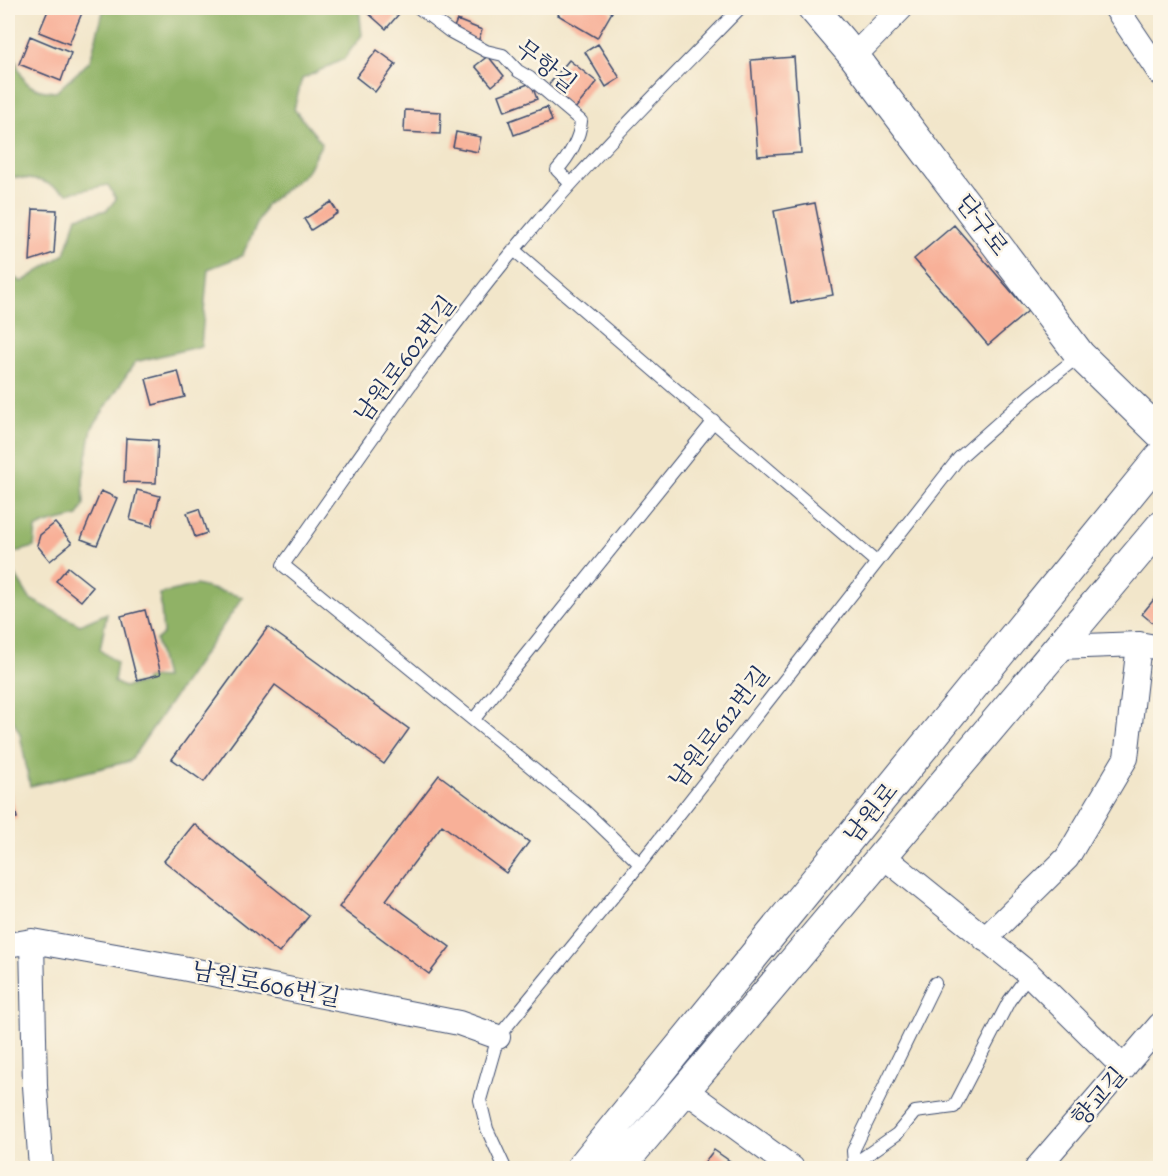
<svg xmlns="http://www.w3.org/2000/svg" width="1168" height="1176" font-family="Alegreya,'Noto Serif KR',serif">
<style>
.forest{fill:#90b266;stroke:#567062;stroke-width:1.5}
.building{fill:#f8b098}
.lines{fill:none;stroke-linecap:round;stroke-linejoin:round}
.service-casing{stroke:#3b4a6e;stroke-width:14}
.minor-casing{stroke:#3b4a6e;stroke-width:26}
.tertiary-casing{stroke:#3b4a6e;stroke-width:32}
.service{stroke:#fff;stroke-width:12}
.minor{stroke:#fff;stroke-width:24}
.tertiary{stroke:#fff;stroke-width:30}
.labels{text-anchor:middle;stroke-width:5;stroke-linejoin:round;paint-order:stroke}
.street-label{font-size:24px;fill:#1b2f5e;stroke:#fcf5e5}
</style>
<rect width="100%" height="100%" fill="#fcf5e5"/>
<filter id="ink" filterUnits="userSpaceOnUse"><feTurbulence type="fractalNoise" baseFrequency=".0167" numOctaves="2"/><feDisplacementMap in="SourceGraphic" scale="12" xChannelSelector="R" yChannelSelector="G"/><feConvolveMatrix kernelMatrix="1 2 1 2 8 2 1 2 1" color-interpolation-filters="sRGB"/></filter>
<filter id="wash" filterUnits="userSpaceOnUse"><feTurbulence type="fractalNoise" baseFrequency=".008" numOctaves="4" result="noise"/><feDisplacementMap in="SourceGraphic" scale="24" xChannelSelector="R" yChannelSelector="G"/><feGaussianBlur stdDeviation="1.35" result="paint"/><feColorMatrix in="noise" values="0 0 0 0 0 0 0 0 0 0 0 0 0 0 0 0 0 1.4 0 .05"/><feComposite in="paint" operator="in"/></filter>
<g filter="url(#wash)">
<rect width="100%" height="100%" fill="#f2e6ca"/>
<path class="forest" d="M104,8H359L362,35L344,59L302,79L294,109L322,143L306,173L266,205L242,256L208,269L201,346L135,362L92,428L83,479L84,505L78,516C66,520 43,522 36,529L34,547L10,554L8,550V274L22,282L65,254L77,217L107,210L116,199L108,185L68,193L42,181L8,176V48L13,52C21,80 26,91 56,92L90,61Z
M8,563L30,599L80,625L107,613L100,650L117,663L114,682L124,687L143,683L147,677L165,678L156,640L163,634L160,594L196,585L243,597L130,761L30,786L20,734L8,710Z"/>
<g id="blocks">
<path class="building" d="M49,8H84L69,44L39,32Z
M373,8H404L386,29L368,13Z
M562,8H605L612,12L597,38L558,15Z
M457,20L482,30L478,42L452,32Z
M30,36L71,53L61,81L19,64Z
M598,44L620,78L606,87L585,52Z
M377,50L396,64L375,92L356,77Z
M488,56L504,76L492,86L475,66Z
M794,57L801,153L758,156L751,60Z
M569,60L597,82L574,110L547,87Z
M531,83L537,99L505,111L499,95Z
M547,107L552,121L514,135L509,121Z
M405,110L441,112L440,134L404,132Z
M456,132L481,137L478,152L453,147Z
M331,202L338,213L311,230L304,219Z
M815,203L833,295L791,303L774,211Z
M33,209L57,210L54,253L30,261Z
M954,225L1028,311L988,345L914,259Z
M178,371L185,397L153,405L146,379Z
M126,438L158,440L156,483L124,482Z
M137,490L160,496L152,526L130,520Z
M101,491L117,498L97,545L81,539Z
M199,509L207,533L195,537L187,513Z
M55,523L72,543L50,561L37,545L40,535Z
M68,567L93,587L81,601L56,581Z
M1160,592V629L1142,614Z
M145,610L161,674L137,680L121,616Z
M268,627L409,729L384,764L275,685L204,782L172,759Z
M439,775L529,842L506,873L442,825L386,900L450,947L429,974L339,907Z
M8,781L17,818L8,820Z
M194,824L309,916L279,953L164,861Z
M714,1150L740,1168H700Z"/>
</g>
</g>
<g filter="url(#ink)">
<use href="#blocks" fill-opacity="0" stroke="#3b4a6e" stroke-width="1.5"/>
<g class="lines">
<defs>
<path id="service" d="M419,8L449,31L486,51L503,55L518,71L530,78L581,121C580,138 569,157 557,170L571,184
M514,250L876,562
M474,719L714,421
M640,864L586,812L283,565C358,459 431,351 514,250C584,165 663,87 740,8
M854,1164L897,1134L915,1112L954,1107L1009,1001L1029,974
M505,1168L487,1129L480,1100L498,1037L640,864L959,458L1031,394L1080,355
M850,1168L854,1164L853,1151L935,983"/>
<path id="minor" d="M1116,8L1160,73
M854,56L901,8
M1059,647L1139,644L1160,648
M883,856L1029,974L1124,1068
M985,939L1067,858L1126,758L1139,644
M32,941L35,1086L41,1168
M8,945L32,941L177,967L459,1023L498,1037
M685,1090L792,1168
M1037,1168L1160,1025"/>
<path id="tertiary" d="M813,8L854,56L1080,355L1160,433
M581,1168L1160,457
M619,1168L1160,527"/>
</defs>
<use href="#service" class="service-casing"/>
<use href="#minor" class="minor-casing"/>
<use href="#tertiary" class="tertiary-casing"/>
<use href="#service" class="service"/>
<use href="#minor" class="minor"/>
<use href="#tertiary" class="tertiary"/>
</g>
</g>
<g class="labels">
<g class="street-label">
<text transform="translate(546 66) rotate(38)" y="8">무항길</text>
<text transform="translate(982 225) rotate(53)" y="8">단구로</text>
<text transform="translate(405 359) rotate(-53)" y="8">남원로602번길</text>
<text transform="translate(719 727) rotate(-52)" y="8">남원로612번길</text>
<text transform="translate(871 813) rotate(-51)" y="8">남원로</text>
<text transform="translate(266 984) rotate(11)" y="8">남원로606번길</text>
<text transform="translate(1099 1097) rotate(-49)" y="8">향교길</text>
</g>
</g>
<rect width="1168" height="1176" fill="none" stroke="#fcf5e5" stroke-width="30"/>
</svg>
